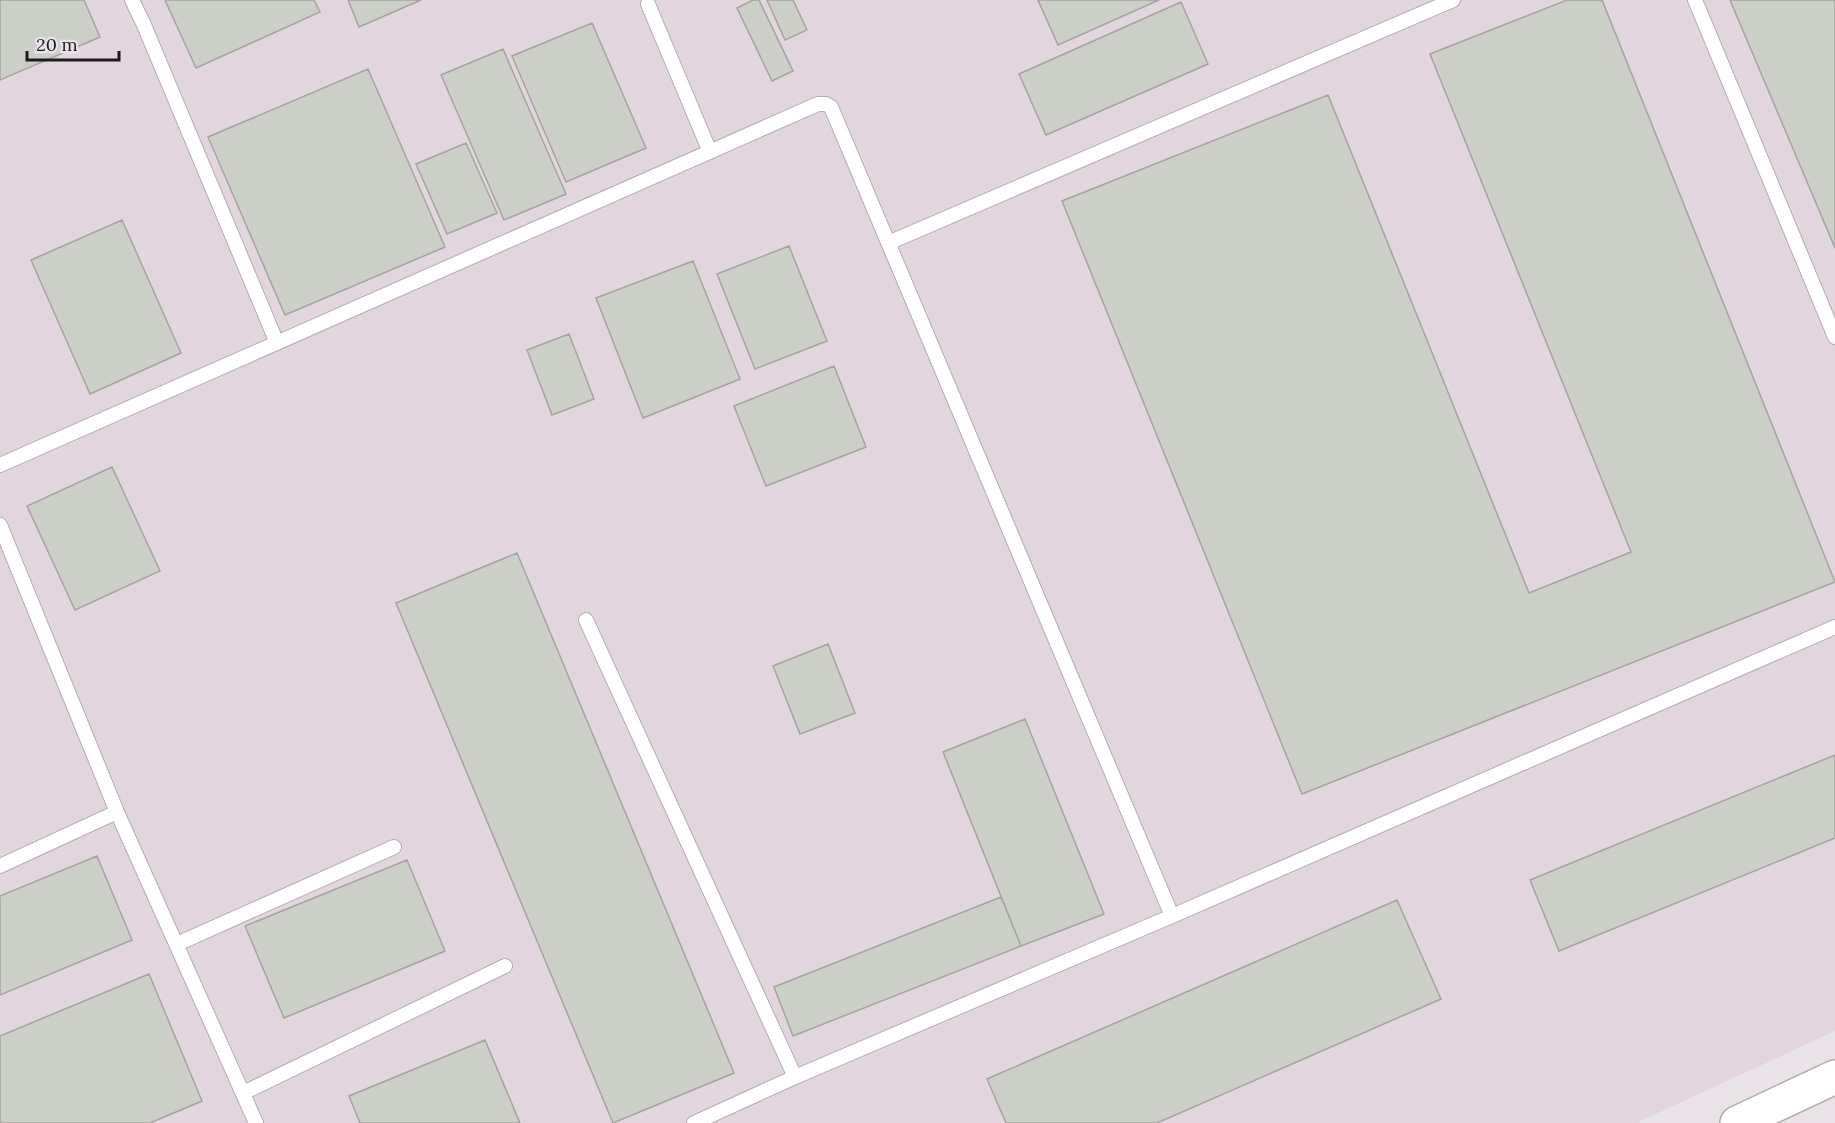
<svg xmlns="http://www.w3.org/2000/svg" width="1835" height="1123" font-family="Lora,serif">
<style>
.built{fill:#e3d5de}
.building{fill:#cccfc8;stroke:#a3a59e;stroke-width:1.5}
.lines{fill:none;stroke-linecap:round;stroke-linejoin:round}
.service-casing{stroke:#b3acb1;stroke-width:16}
.primary-casing{stroke:#b3acb1;stroke-width:36}
.service{stroke:#fff;stroke-width:14}
.primary{stroke:#fff;stroke-width:33}
</style>
<rect width="100%" height="100%" fill="#e9e2e7"/>
<path class="built" d="M0,0H1835V1031L1636,1123H0Z"/>
<path class="building" d="M0,0H84L100,37L0,80Z
M165,0H314L320,12L196,68Z
M348,0H421L359,27Z
M753,0H759L793,71L772,81L737,8Z
M767,0H793L807,30L785,40Z
M1038,0H1159L1058,45Z
M1567,0H1602L1835,582L1302,794L1062,201L1328,95L1529,593L1631,552L1430,54Z
M1730,0H1835V248Z
M1181,2L1208,64L1046,135L1019,74Z
M592,23L646,148L566,182L512,56Z
M503,49L566,194L504,220L441,75Z
M368,69L445,247L285,315L208,137Z
M466,143L497,213L447,234L416,164Z
M122,220L181,353L90,394L31,260Z
M789,246L827,341L755,369L717,274Z
M693,261L740,379L643,418L596,298Z
M569,334L594,399L552,415L527,350Z
M834,366L866,447L766,486L734,406Z
M112,467L160,571L75,610L27,506Z
M517,553L734,1073L613,1123L396,603Z
M828,644L855,713L800,734L773,666Z
M1025,719L1104,914L1021,946L943,752Z
M1835,755V838L1559,951L1530,880Z
M97,856L132,940L0,995V896Z
M407,860L445,951L284,1018L245,926Z
M1001,897L1021,946L793,1036L774,987Z
M1397,900L1441,999L1157,1123H1006L987,1079Z
M149,974L202,1101L150,1123H0V1036Z
M485,1040L520,1123H360L349,1096Z"/>
<g class="lines">
<defs>
<path id="service" d="M132,0L144,25L277,343
M1695,0L1835,337
M648,4L710,152
M888,243L1453,0
M0,465L818,104H826L831,107L1172,916
M0,525L117,812L256,1123
M586,620L795,1077
M0,866L117,812
M177,944L394,847
M243,1093L505,966
M694,1123L795,1077L1172,916L1835,627"/>
<path id="primary" d="M1737,1123L1835,1077"/>
</defs>
<use href="#service" class="service-casing"/>
<use href="#primary" class="primary-casing"/>
<use href="#service" class="service"/>
<use href="#primary" class="primary"/>
</g>
<path d="M27 51v9h92v-9" fill="none" stroke="#1d1b1d" stroke-width="3"/>
<text x="36" y="51" font-size="18" fill="#1d1b1d" stroke="#e9e2e7" stroke-width="4.5" paint-order="stroke">20 m</text>
</svg>
